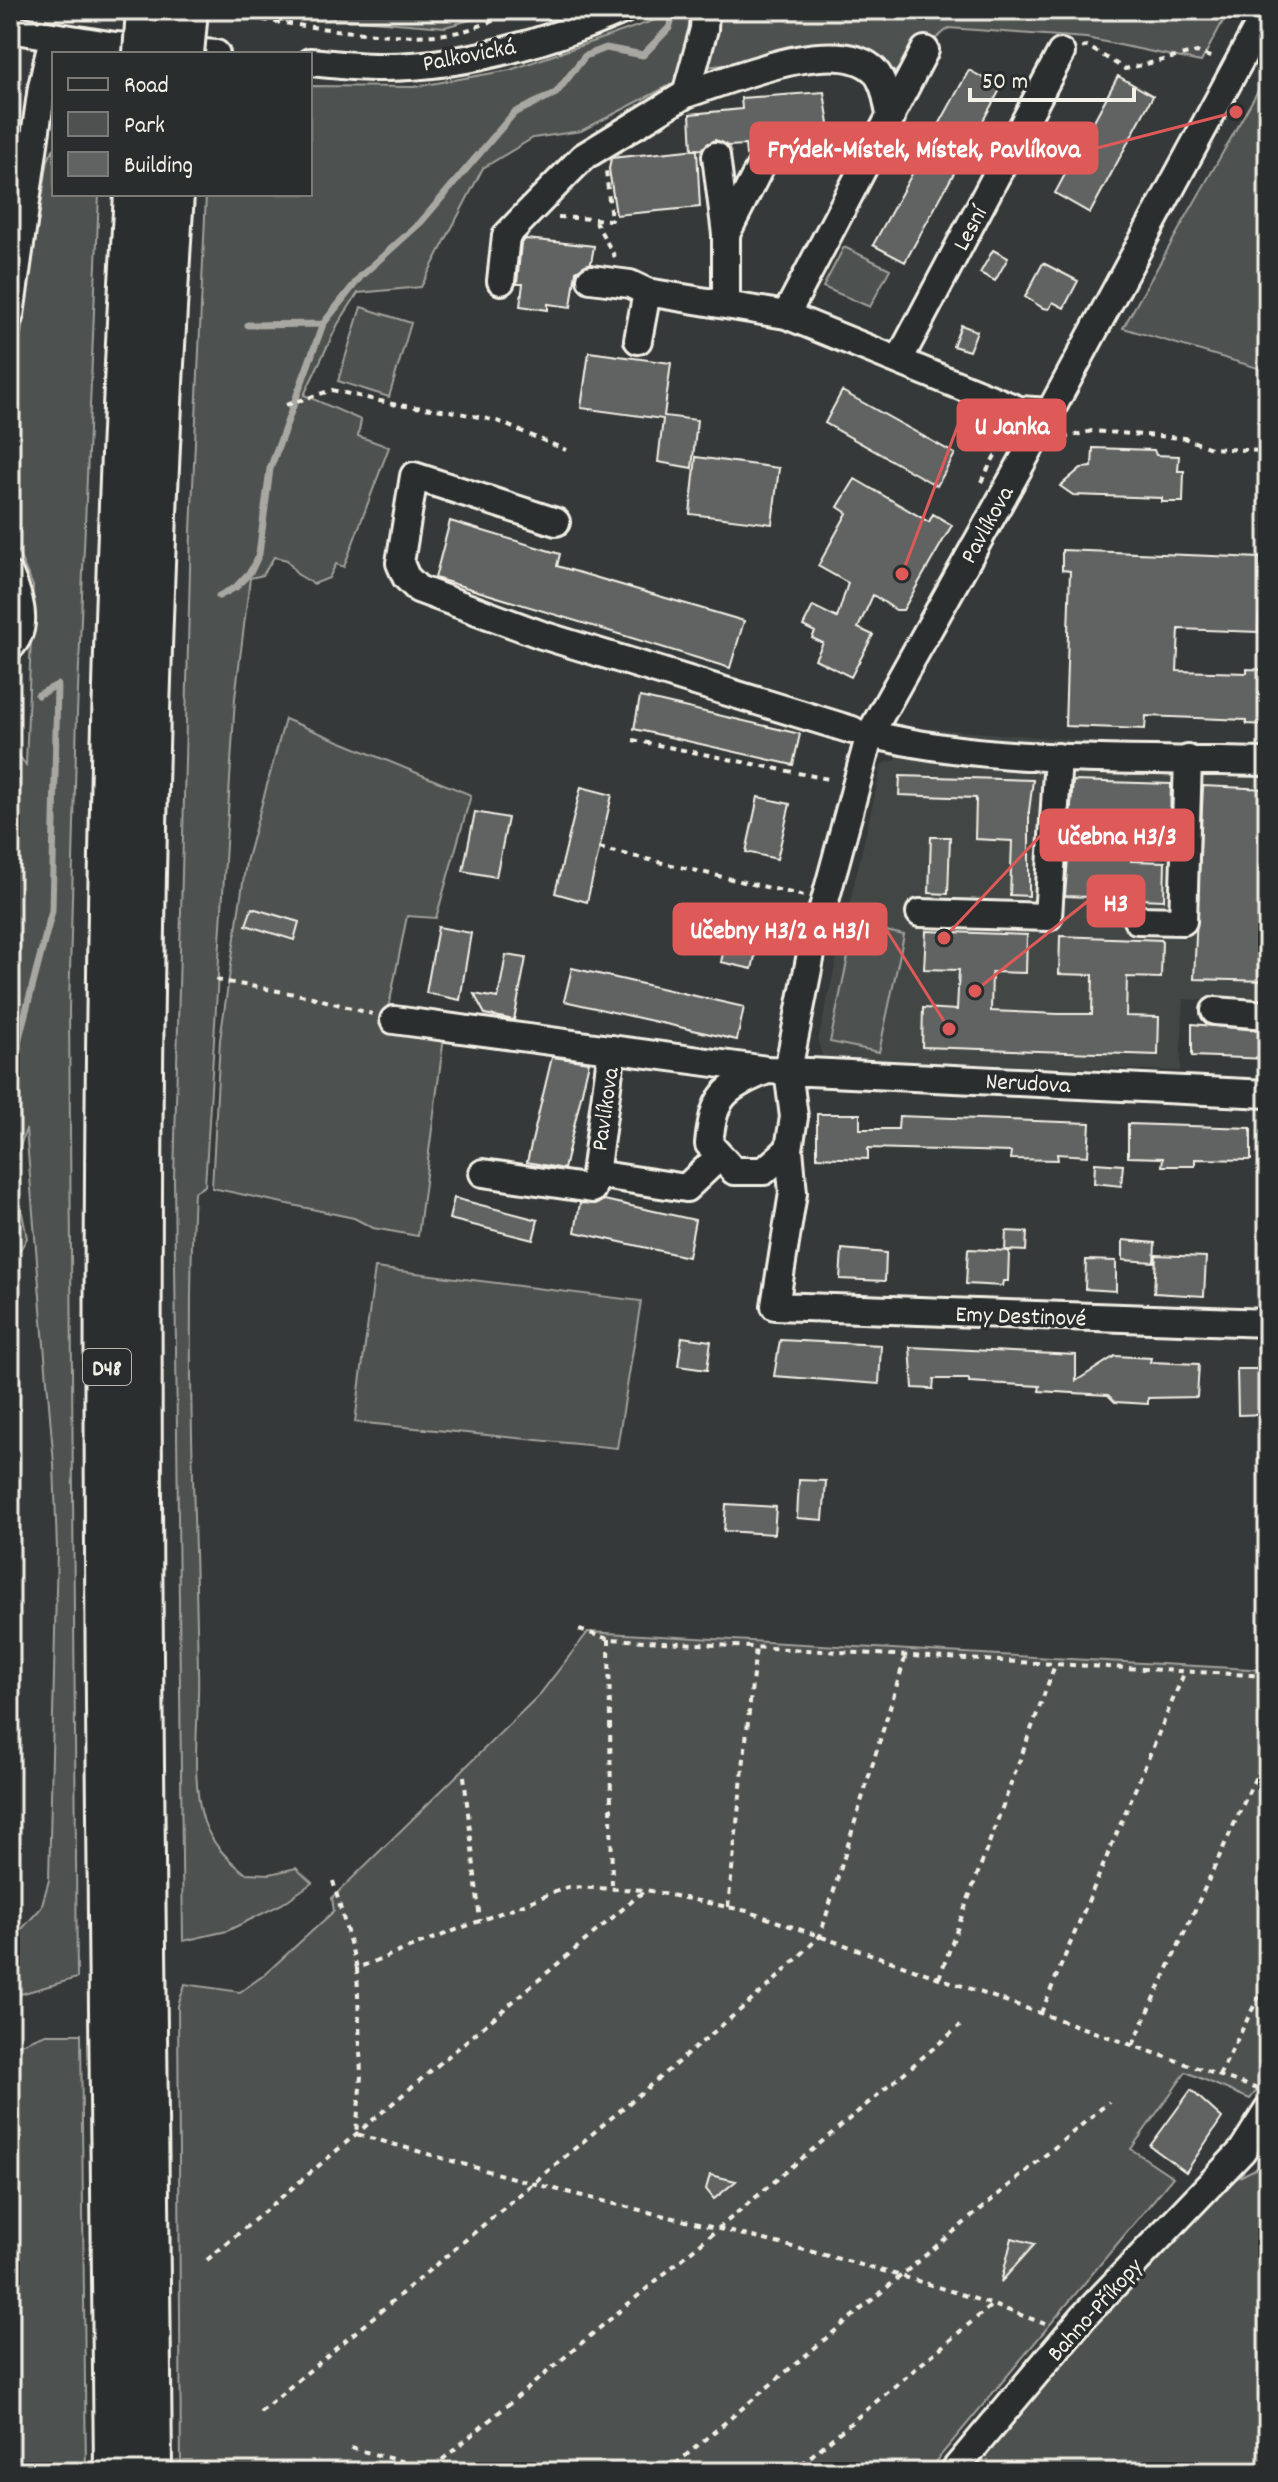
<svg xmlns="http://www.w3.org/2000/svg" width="1278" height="2482" font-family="Dekko,sans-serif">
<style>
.built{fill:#434645}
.green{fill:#4e514f;stroke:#a1a19c;stroke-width:2}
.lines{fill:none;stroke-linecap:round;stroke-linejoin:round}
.stream{stroke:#a8a7a1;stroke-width:7}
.building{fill:#616362;stroke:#f4f1e8;stroke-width:2}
.minor-casing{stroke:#f4f1e8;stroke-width:32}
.highway-casing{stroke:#f4f1e8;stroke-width:46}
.path{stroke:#f4f1e8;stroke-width:4;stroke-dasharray:6 6;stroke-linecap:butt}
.minor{stroke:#2a2d2e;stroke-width:26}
.highway{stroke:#2a2d2e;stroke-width:40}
.highway-bridge-casing{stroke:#f4f1e8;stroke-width:46;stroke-linecap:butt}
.highway-bridge{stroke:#2a2d2e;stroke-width:40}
.labels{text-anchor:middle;stroke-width:7;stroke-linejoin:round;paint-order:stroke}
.shield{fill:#2a2d2e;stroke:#b7b6b0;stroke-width:2}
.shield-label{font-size:22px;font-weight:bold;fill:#f4f1e8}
.street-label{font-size:24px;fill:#f4f1e8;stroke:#2a2d2e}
.leader{fill:none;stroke:#de5a58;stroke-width:3}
.callout-dot{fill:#de5a58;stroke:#2a2d2e;stroke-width:3}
.callout{fill:#de5a58;stroke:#de5a58;stroke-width:3}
.callout-label{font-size:26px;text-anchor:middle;font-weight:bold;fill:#fff}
</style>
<rect width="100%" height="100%" fill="#363939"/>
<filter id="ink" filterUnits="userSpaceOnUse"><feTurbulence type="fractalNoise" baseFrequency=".0125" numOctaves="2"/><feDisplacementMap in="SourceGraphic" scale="16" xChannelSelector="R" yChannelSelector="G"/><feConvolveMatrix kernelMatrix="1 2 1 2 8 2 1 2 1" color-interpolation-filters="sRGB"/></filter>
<g filter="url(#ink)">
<path class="built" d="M898,726L1126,744L1268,749V1003L1184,999L1180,1071L823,1059L818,1040L882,764L897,760L901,741Z"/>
<path class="green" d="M235,10H505L445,27Z
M684,10H1229L1201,62L1086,38L949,28L893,73L857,51L705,67L581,131L533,138L483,168L421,287L358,293L338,324L304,395L361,420L358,436L389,447L344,567L336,564L329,578L314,584L297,574L287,560L274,557L263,575L250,578L235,698L205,1186L194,1192C186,1352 195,1511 198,1671C200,1719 189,1776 204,1822C212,1844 227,1859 245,1873L270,1874L296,1868L312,1883L282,1904L227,1931L183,1941L174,1178L191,531L206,194H310V86L414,87L510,70Z
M1268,73V371L1123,328Z
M54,148V194H99L77,713L69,1009L77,1978L10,1997V1942L41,1908L49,1880L57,1549L54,1464L26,1129L13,1167L27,1238L14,1260L10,1279V744L26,765L33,586L10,535V405L48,160Z
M844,247L890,269L870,307L823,287Z
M361,307L411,323L389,397L338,381Z
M285,719L471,795L436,918L407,916L385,1026L444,1037L418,1236L373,1228L354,1218L212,1188L220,1040L246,862Z
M855,924L904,935L879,1052L830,1042Z
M375,1268L641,1301L617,1448L355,1422Z
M588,1632L1268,1670V2076L1250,2099L1186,2072L1131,2149L1173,2177L927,2472H181L178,2006L185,1984L240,1992L264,1975L334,1911L332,1898L540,1694Z
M46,2034H81L86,2472H10V2048Z
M1263,2165H1268V2472H970L1099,2319L1227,2183Z"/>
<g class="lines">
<path class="stream" d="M248,325L323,324L361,276L421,222L514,113L556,93L585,56L606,48L643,55L669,28L675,10
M219,596L236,587L251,571L259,554L270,469L323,324
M10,1072L52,911L57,685L38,695"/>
</g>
<path class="building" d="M969,70L1001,88L905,262L873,245Z
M1118,76L1153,96L1090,213L1055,193Z
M824,92L831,137H828L829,148L771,153L759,149L746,155L745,145L728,146L715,140L702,149L692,150L690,114L742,109L741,98Z
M697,149L700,207L616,215L609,169L611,158Z
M526,239L594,246L591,263L576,271L571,307L548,304V310L520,306L523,284H517L521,243Z
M993,250L1008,258L995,281L980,273Z
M1043,263L1078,281L1064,308L1053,302L1049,309L1043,308L1025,297Z
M961,325L977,331L969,351L953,346Z
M589,352L671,363L664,416L697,420L692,468L658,462L663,419L581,408Z
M842,391L955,454L937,486L825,423Z
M1093,448L1154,450L1156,455L1179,456L1178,471H1184L1183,502H1162V498L1073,495L1060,486L1081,468L1092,467Z
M696,457L779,468L772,524L690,514Z
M855,479L929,522L933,514L952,525L903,610H896L873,595L858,628L873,635L851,677L815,659L823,643L812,638L815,632L803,626L813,606L837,618L848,583L818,566L847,513L838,507Z
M450,521L560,554L557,566L744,621L730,668L435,578Z
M1062,550L1261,558L1260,572L1268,573V616L1259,615L1258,632L1179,629L1177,671L1247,673V669L1268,670V725L1246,724V720L1146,716L1145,729L1065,726L1070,571L1062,570Z
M640,697L800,734L793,765L634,729Z
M900,776L1033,780L1029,811V896L1010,895L1012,841L975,839L976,798L899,795Z
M1073,781L1171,784L1170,823L1132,822L1131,861L1165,862L1164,900L1065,896L1068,858L1097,859L1099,820L1070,819Z
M1203,786L1268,789V981L1194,979Z
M581,787L612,795L587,902L555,893Z
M758,797L790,804L777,859L746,852Z
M475,812L508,818L496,877L463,871Z
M931,837H950L948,894L929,893Z
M734,907L765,914L752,969L721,962Z
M252,908L299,922L294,940L246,925Z
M438,927L471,933L460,1000L426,993Z
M926,931L1027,935L1026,973L992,972L991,1011L1058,1014H1092L1093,975L1059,974L1060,936L1162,940L1161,978L1127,977L1126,1016L1159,1017L1158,1055L922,1047L923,1008L957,1010L959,970L924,969Z
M506,955L526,958L514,1020L485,1014L474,994L498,998Z
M572,968L744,1007L737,1040L564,1001Z
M1192,1024L1268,1031V1059L1192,1056Z
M552,1057L589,1062L564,1169L527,1162Z
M817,1114H860V1129H898L899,1116L1090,1123L1088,1156L1057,1154L1058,1160L1010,1159L1011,1152L868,1148V1159L817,1157Z
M1128,1124L1251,1128V1160L1195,1159V1166H1162L1163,1158L1128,1157Z
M1095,1163L1123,1165L1121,1186L1094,1183Z
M454,1198L538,1220L533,1240L449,1219Z
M604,1200L695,1220L688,1257L575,1232L580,1203L597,1204Z
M1006,1231L1027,1232L1026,1251L1005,1250Z
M1123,1240L1155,1243L1154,1262L1123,1260Z
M842,1249L886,1253L885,1281L840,1279Z
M968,1249L1009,1251L1008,1281H1003L1002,1286L966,1284Z
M1156,1255L1206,1257L1204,1296L1154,1293Z
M1086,1260L1116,1261V1291L1085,1289Z
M682,1337L711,1341L707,1370L678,1366Z
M780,1340L881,1345L879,1384L774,1376Z
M910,1347L1076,1355V1381L1115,1356L1151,1358L1150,1362L1199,1364L1197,1397L1148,1398V1404L1115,1402L1108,1395L1039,1391L1040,1386L969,1382V1379H934L933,1389L913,1388Z
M1237,1369H1267L1268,1414L1238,1415Z
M799,1480L826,1481L823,1520L797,1518Z
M726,1504L776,1507L774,1534L724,1531Z
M1191,2090L1222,2118L1186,2172L1150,2146Z
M710,2175L736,2181L714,2199L706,2189Z
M1012,2238L1035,2244L1001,2282Z"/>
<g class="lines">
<defs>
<path id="minor" d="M1267,10L1050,412L870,734L812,949L788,1070L794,1117L789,1149L793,1193L775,1306L1268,1323
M10,29L115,46L216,54
M925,50L786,315L1019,410L1050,412
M310,62C332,64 355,67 378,67C461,68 548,42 623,10
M686,94C730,80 838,33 875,71C886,84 887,102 891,118
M716,156L726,234V303
M726,234L761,165
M591,279L630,284L647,292L786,315
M501,281L506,236L527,214L583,157L686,94L704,29L705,10
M10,315L42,87L53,37
M638,340L647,292
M899,360L1061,53
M556,522L414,476L400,563L406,577L418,589L542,635L852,730
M10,576C20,598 29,628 10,647
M870,734C996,765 1138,758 1268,762
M920,913L1048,917L1058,757
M1137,920L1183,921L1188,759
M1215,1011L1268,1015
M394,1020L767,1070L1268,1094
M612,1049L595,1174L686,1188L720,1156
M767,1070C723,1089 714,1095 709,1144L734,1171H764L789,1149
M483,1173L592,1189L595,1174
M953,2472L1084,2316L1242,2151L1268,2110"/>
<path id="highway" d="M115,2472C108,1713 90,952 135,194
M151,2472C144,1713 123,952 173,194"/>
</defs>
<use href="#minor" class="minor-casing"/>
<use href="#highway" class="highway-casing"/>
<path class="path" d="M215,13C278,21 409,47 467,30C484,25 502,17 519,10
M1082,48L1087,46L1125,69L1197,52L1215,59
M558,217L611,220L606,170
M595,221L615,257
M286,405L332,390L397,405L450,411L497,421L566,450
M1063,438L1092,431L1184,438L1211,448L1261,451
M981,482L1009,429
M633,740L833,780
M599,848L804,896
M10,876L13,670
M216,980L312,997L372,1014
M579,1630L609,1639L1268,1676
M609,1639L612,1889
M464,1776L480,1921
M333,1881L357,1968L568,1887L646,1890L747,1911L1258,2089
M728,1907L756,1647
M357,1968L361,2076L356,2134C423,2152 488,2172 555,2189C719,2231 887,2263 1045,2324
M939,1978L1055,1665
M1041,2013L1185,1671
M1133,2045L1268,1750
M1219,2076L1268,1978
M207,2260L644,1891
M260,2412L770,1985L820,1936L906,1655
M351,2448L442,2472
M442,2460L960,2026
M666,2472L1109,2102
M792,2472L993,2304"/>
<use href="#minor" class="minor"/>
<use href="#highway" class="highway"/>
<defs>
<path id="highway-bridge" d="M144,54L147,10
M183,54L187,10"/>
</defs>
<use href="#highway-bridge" class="highway-bridge-casing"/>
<use href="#highway-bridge" class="highway-bridge"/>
</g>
</g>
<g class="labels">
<rect class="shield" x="83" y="1349" width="48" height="36" rx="6"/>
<g class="shield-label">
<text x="107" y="1375">D48</text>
</g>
<g class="street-label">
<text transform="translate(469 54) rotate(-11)" y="8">Palkovická</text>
<text transform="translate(969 228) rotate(-62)" y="8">Lesní</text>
<text transform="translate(986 524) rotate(-61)" y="8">Pavlíkova</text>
<text transform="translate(1028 1082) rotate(3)" y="8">Nerudova</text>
<text transform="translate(604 1109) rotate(-82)" y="8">Pavlíkova</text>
<text transform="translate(1021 1315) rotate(2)" y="8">Emy Destinové</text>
<text transform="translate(1094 2309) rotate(-48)" y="8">Bahno-Příkopy</text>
</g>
</g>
<path class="leader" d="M1236 112L1097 148M902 574L958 425M944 938L1041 835M975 991L1088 901M949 1029L886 929"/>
<g class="callout-dot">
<circle cx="1236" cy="112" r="8"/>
<circle cx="902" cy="574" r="8"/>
<circle cx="944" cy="938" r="8"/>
<circle cx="975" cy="991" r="8"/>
<circle cx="949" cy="1029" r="8"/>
</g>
<g class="callout">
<rect x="751" y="123" width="346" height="50" rx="8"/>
<rect x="958" y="400" width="107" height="50" rx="8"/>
<rect x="1041" y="810" width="152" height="50" rx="8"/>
<rect x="1088" y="876" width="56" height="50" rx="8"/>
<rect x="674" y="904" width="212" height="50" rx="8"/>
</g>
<g class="callout-label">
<text x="924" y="157">Frýdek-Místek, Místek, Pavlíkova</text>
<text x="1012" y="434">U Janka</text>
<text x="1117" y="844">Učebna H3/3</text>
<text x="1116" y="911">H3</text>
<text x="780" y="938">Učebny H3/2 a H3/1</text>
</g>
<rect width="1278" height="2482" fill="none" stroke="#2a2d2e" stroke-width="40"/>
<rect x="20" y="20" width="1238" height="2442" fill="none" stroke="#f4f1e8" stroke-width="3" filter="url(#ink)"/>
<rect x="52" y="52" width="260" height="144" fill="#2a2d2e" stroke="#7b7b78" stroke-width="2"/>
<rect x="68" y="78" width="40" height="12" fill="#2a2d2e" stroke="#7b7b78" stroke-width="2"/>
<text x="124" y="92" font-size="24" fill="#f4f1e8">Road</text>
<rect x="68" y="112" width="40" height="24" fill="#4e514f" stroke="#7b7b78" stroke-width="2"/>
<text x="124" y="132" font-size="24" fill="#f4f1e8">Park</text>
<rect x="68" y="152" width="40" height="24" fill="#616362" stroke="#7b7b78" stroke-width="2"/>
<text x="124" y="172" font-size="24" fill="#f4f1e8">Building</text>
<path d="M970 88v12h164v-12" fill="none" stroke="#f4f1e8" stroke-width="4"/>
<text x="982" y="88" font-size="24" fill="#f4f1e8" stroke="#2a2d2e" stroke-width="6" paint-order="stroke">50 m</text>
</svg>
